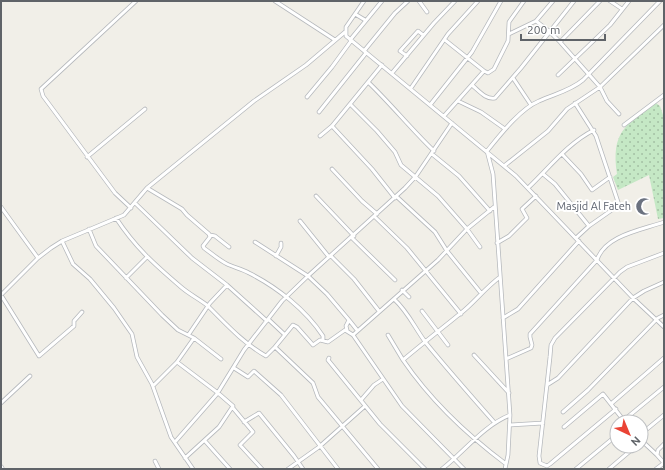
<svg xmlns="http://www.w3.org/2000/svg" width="665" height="470" font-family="Ubuntu,sans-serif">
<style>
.grass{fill:url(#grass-dots)}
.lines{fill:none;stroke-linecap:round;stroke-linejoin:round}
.minor-casing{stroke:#b5b8bc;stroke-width:4.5}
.tertiary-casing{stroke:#b5b8bc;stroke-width:5.5}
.minor{stroke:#fff;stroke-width:3}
.tertiary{stroke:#fff;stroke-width:4}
.labels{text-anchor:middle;stroke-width:4;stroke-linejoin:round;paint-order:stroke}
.worship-label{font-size:11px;fill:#5b616d;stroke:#fff;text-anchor:end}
</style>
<defs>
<pattern id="grass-dots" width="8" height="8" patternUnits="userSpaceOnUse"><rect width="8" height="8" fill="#c5e8c5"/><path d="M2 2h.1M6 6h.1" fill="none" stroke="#a3c0a4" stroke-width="1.8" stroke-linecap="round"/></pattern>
</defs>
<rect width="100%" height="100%" fill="#f1efe8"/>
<path class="grass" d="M656,103L660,106L664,118V218L658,219L649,175L618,190L613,177L617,174C611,132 625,125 656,103Z"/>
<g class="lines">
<defs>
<path id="minor" d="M275,1L335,40
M364,1L346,27V36L516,176L633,298L664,327
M419,1L427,12
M610,1L622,9
M355,14L365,20
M536,21L549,31L560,42L600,87L607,101L619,114
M509,34L536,21L553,1
M350,40L382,1
M445,40L484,71
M560,42L600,1
M364,51L395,13L408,1
M407,56L400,51L418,31L423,35
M392,73L434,23L455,1
M558,75L610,25L629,1
M513,78L531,105
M368,82C391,104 411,129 434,151
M473,86C479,91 486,100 495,98L521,68L574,1
M411,88L448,34L478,1
M307,97L332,67L351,41
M458,101L481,112L505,129
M575,103L596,136L619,205L589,226L576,238
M350,104L377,131L395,152L401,165L438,196L467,229L480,247
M430,105L472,52L501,1
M319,112L366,53
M444,116L484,71L488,73L494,69L508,41L509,22L524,1
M624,125L664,95
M332,126L372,169L395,198
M320,136L332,126L382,65
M432,154L459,176L490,211
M562,154L581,174L592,190L610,177
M87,157L145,109
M504,166L548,131L567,109L600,87L664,25
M332,169L362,201L377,214
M543,174L555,184L589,226
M147,188L182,209L187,215L209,234L210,237L203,246L204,248C211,253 219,260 227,264C233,267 242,269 249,273C277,287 306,310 323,336V340
M528,188C549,168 568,143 594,130
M316,196L354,236
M397,197L435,232L447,251L481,293
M135,203L192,258L227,285L267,321
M1,207L38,258
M131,208L115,193L43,96L41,89L136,1
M375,217L407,248L461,314
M116,218C135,247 154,264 181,287C189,294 199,299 208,306C226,324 243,343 266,356L275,347
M300,221L329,257
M89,229L96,246L162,315L178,330L194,338L177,362L153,386
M210,235L215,236L229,247
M352,238L395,280
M62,241L73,264L90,279L114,308L132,334L137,357L152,384L171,437L193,469
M255,242L308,276L327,294L349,320L346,326L347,330
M497,243L509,236L527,218L522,209L536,196
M276,256L281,247V243
M331,256L354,279L379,311
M500,277C484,289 475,302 461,313C441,329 422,344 403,360C431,401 466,434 506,464
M126,278L147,257
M402,290L409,297
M1,295L38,258L51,248L62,241L124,215L147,188L254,101L306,65L345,32
M1,295L39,356L74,326V321L82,312
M394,299C409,313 414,327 426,343C448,370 471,396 494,422
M422,311L448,345
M503,318L518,309L579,241
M268,319L284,334
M349,320L357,330
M189,334L210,303L227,285
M353,335L438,260L467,229L494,207
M388,335L403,360
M194,338L221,359
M474,355L509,393
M329,358L328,360L380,424L425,469
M506,359L531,348L532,345L530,337V334L597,260C605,235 642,230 664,222
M177,362L218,393L233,406L219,427L185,458
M234,368L248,377L254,371L281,395L338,469
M547,385L558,378L633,298L644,291L664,282
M361,400L374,385L383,379
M1,403L30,376
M612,403L664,358
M233,408L253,432L240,445L262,469
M616,409L550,464L547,466L540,463L539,456L550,357L551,345L555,338L620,272L627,267L664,253
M563,412L588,390L658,318L664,315
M624,420L664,387
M244,422L259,413L294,456L303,469
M510,425L543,423
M564,427L603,394L625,422
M641,434L664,415
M641,440L657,455
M205,441L230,469
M175,442L217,394L244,350L282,301L309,275L405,188L416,176L452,123
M664,444L658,450L657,455L664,463
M155,461L159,469
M288,469L319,447L365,406
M378,469L318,397L313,383L275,347L293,325L297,327L313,345L320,340L328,342L345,330L353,335L402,406L464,469
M442,469C465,451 483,426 510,415
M505,469L508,455L510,415L493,174L487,151C500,135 520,109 539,101C554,94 570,91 583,80L660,1
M576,469L617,435
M609,469L636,446
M656,469L664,463"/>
<path id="tertiary" d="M1,467L2,469"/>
</defs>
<use href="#minor" class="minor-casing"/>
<use href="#tertiary" class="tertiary-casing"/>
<use href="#minor" class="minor"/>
<use href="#tertiary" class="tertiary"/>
</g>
<defs>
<symbol id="mosque-bare" viewBox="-9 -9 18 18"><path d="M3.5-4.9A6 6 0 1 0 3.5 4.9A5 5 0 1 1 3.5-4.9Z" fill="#6b7280" stroke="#fff" stroke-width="2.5" paint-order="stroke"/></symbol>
</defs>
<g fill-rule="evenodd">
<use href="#mosque-bare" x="632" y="194" width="25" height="25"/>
</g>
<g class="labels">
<g class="worship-label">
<text x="631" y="210">Masjid Al Fateh</text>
</g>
</g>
<rect width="665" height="470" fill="none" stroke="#5f6368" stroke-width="4"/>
<g transform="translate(629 434) rotate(136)"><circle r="19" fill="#ffffff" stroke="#bfc1c3"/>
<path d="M0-3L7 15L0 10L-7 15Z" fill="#ea4335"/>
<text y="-6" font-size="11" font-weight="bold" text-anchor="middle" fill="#5f6368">N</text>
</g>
<path d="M521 34v6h84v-6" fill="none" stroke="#5f6368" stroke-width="2"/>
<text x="527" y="34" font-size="12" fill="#5f6368" stroke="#ffffff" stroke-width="3" paint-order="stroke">200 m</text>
</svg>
